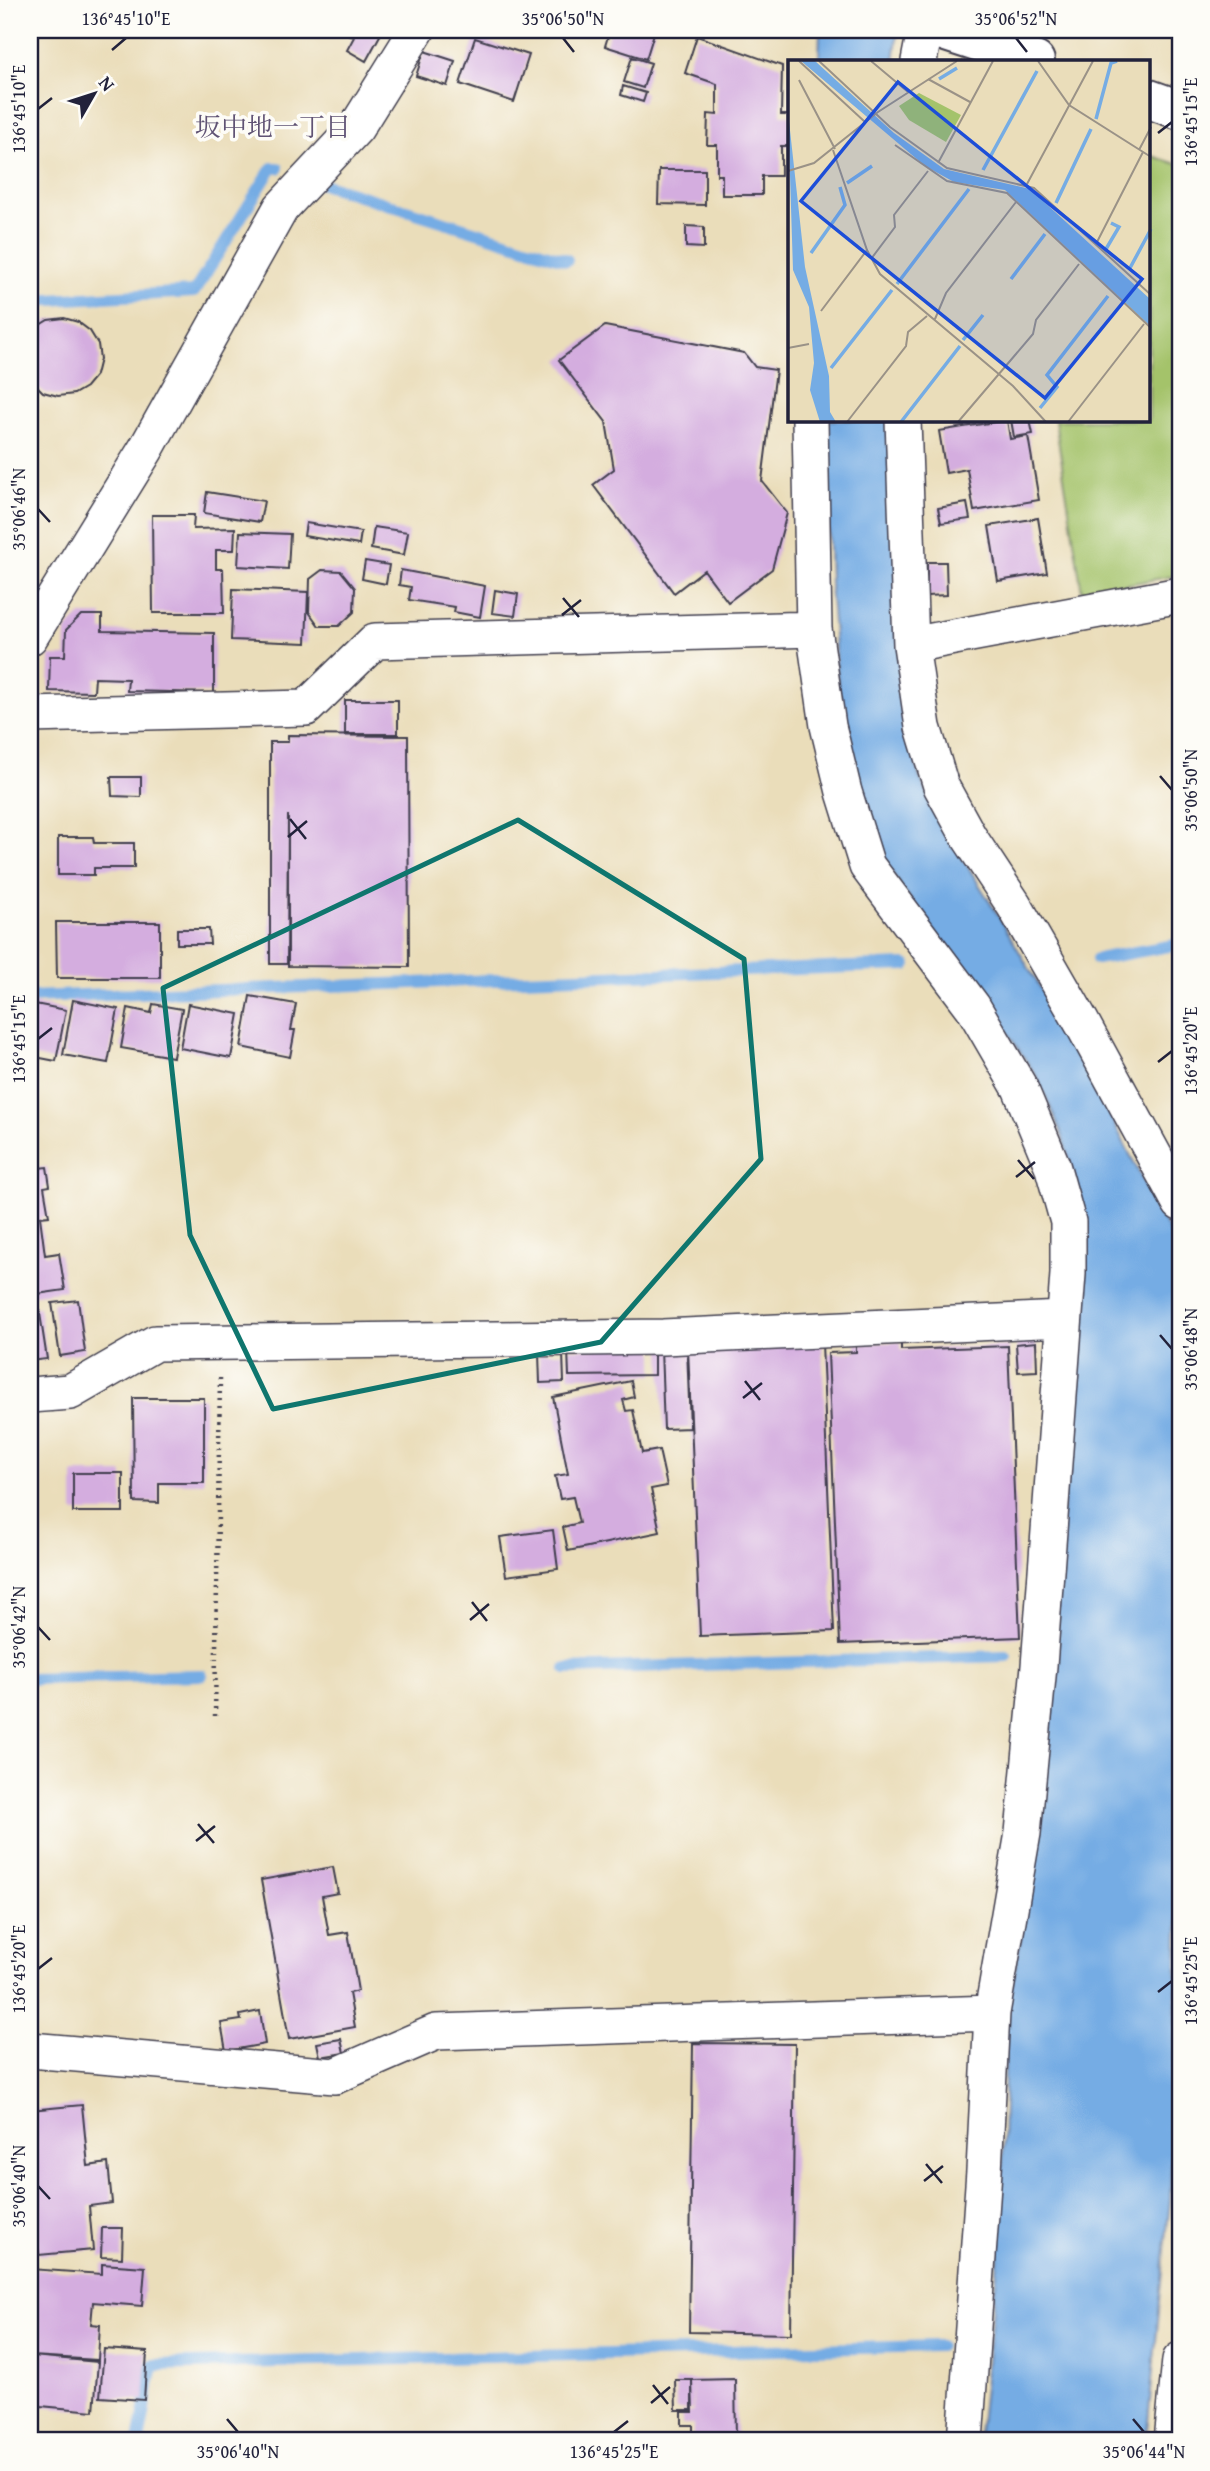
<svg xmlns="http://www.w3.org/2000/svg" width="1210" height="2471" viewBox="0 0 1210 2471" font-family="'Gentium Book Plus','Noto Serif JP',serif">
<rect width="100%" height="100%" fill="#fdfcf7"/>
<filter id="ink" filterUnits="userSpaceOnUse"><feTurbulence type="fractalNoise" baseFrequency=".0143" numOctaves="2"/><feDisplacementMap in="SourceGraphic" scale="14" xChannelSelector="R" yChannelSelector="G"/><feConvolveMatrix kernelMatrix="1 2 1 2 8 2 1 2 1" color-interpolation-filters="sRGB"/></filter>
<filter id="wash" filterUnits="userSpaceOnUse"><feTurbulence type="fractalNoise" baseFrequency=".00686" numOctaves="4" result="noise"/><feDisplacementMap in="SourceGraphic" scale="28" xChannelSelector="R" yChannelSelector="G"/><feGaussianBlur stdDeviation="1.57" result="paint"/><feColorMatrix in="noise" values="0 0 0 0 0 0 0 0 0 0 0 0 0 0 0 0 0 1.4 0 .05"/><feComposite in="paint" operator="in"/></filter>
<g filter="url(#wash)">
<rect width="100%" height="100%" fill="#eaddba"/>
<path fill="#a4c36b" stroke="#637253" stroke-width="2" d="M1149,155L1180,165V575L1082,592L1055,420H1149Z"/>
<path fill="#75ace4" stroke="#4c6790" stroke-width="2" d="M820,30H898L894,61H819Z
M826,420H889L905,717L919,776L948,835L998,915L1084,1063L1180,1254V1864L1170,2200L1146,2441H978L1001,2234L1006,2018L1041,1829L1062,1515L1084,1308L1086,1255L1080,1196L1060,1129L1037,1077L990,1006L901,887L875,844L858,794L838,687L830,584Z"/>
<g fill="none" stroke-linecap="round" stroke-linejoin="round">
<path stroke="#75ace4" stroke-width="12" d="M323,184L567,260
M30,301L194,292L272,168H278
M1097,959L1180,944
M30,997L906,965
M566,1669L1006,1656
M30,1679L202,1675
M139,2441L153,2365L939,2346"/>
</g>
<g id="blocks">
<path fill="#d4addf" d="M345,30H383L366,61L347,50L354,37L344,32Z
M610,30H655L646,59L605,46Z
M697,36L782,66L781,115H790V146H781V176H762V195H722V175H717V145H707L708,114L717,115V84L685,73Z
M475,38L529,55L514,102L460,84Z
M424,51L455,61L447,86L416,76Z
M632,57L651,63L643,88L624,82Z
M623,86L646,93L643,102L621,95Z
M659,170H705V205L658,204Z
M686,226L704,227V248L686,247Z
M64,318L78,322L90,331L98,344L100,359L96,375L86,387L74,394L58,396L43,392L30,379V334L35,328L48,320Z
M605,326L744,353L755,367L776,370L762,481L787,513L772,569L728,602L704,570L674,593L593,485L614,469L606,422L559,360Z
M1007,420L1010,439L1028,436L1039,500L974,511L967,469L946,473L939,431Z
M1011,420H1030L1033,434L1014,437Z
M207,492L264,501L260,522L204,513Z
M967,503L970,519L941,523L938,508Z
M152,515H194L193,529L235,528L234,550H216V569H223L224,613H153Z
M1038,518L1047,573L998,581L989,526Z
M306,523L361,532L359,545L304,536Z
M374,527L408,532L404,555L371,549Z
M240,532L290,534L288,569L238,566Z
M365,561L389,565L386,584L362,579Z
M927,562H946L947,595L927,596Z
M322,570L341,571L355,588L354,612L339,626H319L309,612L310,579Z
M401,570L485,586L480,617L454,612L455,607L409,600L411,587L399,585Z
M233,589L308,592L306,643L231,640Z
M495,590L518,594L515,616L492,613Z
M81,615H102V631L214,633V693L127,691L128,679L95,678L94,692L49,691L50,656H65L66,630Z
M345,700H398V734H345Z
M288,735L408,736L409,967L288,966V815L287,964H270V742H288Z
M111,777H141V797L112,796Z
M58,837H93L94,843H134V868H94V875H58Z
M56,922H160V978H57Z
M177,929H209L210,944H177Z
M250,996L296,1004L291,1030H295L290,1057L241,1047Z
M73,1000L118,1009L108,1063L63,1055Z
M30,1003L66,1010L56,1061L30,1056Z
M153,1004L182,1009L173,1057L121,1048L128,1008L151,1013Z
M188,1004L239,1014L231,1058L180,1048Z
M47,1167L50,1186L44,1187L49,1216L40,1217L45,1255L59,1253L65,1290L30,1295V1169Z
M78,1300L85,1352L60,1356L52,1303Z
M39,1307L47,1359L30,1361V1308Z
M901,1342V1350L1008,1346L1020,1637L840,1644L828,1353L856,1352V1344Z
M1036,1342L1037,1371L1018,1372L1016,1344Z
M822,1343L834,1631L700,1636L688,1348Z
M654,1347V1375L569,1376L568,1349Z
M687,1347L690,1428L664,1429L661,1349Z
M539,1353H563L564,1382L540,1383Z
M631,1381L634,1397L623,1400L626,1411L633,1410L642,1453L659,1450L667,1486L651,1489L660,1532L568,1551L563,1527L579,1523L573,1497L560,1499L555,1476L568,1474L553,1397Z
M133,1398H204V1483H159V1503L134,1502Z
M73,1473H123V1512H73Z
M553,1530L558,1569L506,1576L500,1537Z
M333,1867L338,1893L322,1896L329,1935L348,1932L358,1991L349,1993L355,2027L289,2039L261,1880Z
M260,2011L265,2044L226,2051L221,2023L241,2020L240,2015Z
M341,2039L344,2053L320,2057L317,2043Z
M693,2043L795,2044L791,2334L689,2332Z
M82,2105L88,2166L108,2163L112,2203L89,2206L93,2250L39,2255L38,2248L30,2249V2225L35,2224L30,2170V2110Z
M102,2228H123L122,2258L101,2257Z
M102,2264L145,2267L142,2306L93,2302L91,2324L100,2325L98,2360L32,2356L98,2362L94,2411L30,2405V2269L102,2274Z
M104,2349L147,2352L144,2400L100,2397Z
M735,2379L736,2437L693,2438V2425H682V2412H693L692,2380Z
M675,2380H692V2410H676Z
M705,2439H738V2441H705Z"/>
</g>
</g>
<g filter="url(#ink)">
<use href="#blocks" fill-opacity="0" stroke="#403e4e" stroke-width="2"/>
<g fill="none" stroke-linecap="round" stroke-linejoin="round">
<defs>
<path id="street" d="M919,61L925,30
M810,420L814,629L828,726L844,792L867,866L973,1007L1020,1088L1052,1165L1068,1222V1274L1039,1666L1023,1833L992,2013L984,2171L965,2441
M903,420L911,645L923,727L941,786L969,837L1014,905L1082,1023L1180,1203
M30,637L146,449L281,208L356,128L417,30
M911,645L1180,595
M30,715L306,708L375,641L814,629
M30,1395L70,1392L155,1343L663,1337L1063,1319
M30,2050L335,2076L436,2032L992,2013
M1172,2441L1180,2360"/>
<path id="secondary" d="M940,30L1035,61
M1149,99L1180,110"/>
</defs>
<use href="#street" stroke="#403e4e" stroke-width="38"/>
<use href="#secondary" stroke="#403e4e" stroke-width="42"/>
<path stroke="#403e4e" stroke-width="4.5" stroke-dasharray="2 5" stroke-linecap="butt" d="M215,1716L220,1378"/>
<use href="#street" stroke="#fff" stroke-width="35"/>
<use href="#secondary" stroke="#fff" stroke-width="38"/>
</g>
</g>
<path fill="none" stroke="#0f766e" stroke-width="5" stroke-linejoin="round" d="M518,820L744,959L761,1159L601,1342L273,1409L190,1235L163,988Z"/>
<path fill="none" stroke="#22223b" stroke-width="2.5" d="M563,38L574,52M1016,38L1027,52M112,50L126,38M38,109L52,98M1158,133L1172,122M38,509L50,522M563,598L579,617M562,615L581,600M1160,776L1172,790M290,819L306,839M288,837L307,821M38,1039L52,1028M1158,1062L1172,1051M1018,1160L1034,1179M1016,1177L1035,1162M1160,1335L1172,1349M745,1381L760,1400M743,1398L762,1383M472,1602L487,1621M470,1620L489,1604M38,1627L50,1640M198,1824L214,1843M196,1841L215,1826M38,1969L52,1958M1158,1992L1172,1981M926,2164L942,2183M924,2181L943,2166M38,2186L50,2199M653,2385L668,2404M651,2403L670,2387M227,2419L238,2432M1133,2419L1144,2432M614,2432L628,2421"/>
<g text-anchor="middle" stroke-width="7" stroke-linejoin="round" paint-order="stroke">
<g font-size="26" fill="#605374" stroke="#fdfcf7">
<text x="273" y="136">坂中地一丁目</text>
</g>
</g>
<g transform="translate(788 60)">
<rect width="362" height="362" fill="#eaddba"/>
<path d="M131,33L173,55L158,82L121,60L111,46Z" fill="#a4c36b"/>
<path d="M13,1H27L106,73L156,109L242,129L362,239V266L217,130L166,122L137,106ZM0,52L17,207L41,316L42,352L48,362H32L22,330L26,303L21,247L5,210Z" fill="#75ace4"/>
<path fill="none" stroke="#75ace4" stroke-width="3.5" d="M151,19L169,8M308,59L323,3L329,1M195,110L249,11M59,123L84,106M268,143L303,69M318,189L331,167L323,163M23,193L57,145L52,127M342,208L363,169M223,219L257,174M109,224L181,129M175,280L195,255M43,308L104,230M252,348L269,327L259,315L320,236M113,362L172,286"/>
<path fill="none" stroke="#9a9287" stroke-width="2" d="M11,1L77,62M31,1L102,67L159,108L246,128L363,235M83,1L120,32M250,1L281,45L363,97M140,19L182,42M11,20L47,89M107,85L159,121L219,133L363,268M45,90L79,190L92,214L225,326L258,362M351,90L363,67M150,103L205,1M0,111L26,103L90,52L169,1M239,124L305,1M308,184L355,92M83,199L107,167L106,155L140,111M33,251L79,190M147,259L158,233L228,142M0,288L21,284M59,362L118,286L120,272L139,256M170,362L245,274L248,260L291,204M280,362L356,264"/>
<path fill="#1d4ed8" fill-opacity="0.15" stroke="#1d4ed8" stroke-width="3.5" d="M110,22L354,219L257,338L13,141Z"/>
<rect width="362" height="362" fill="none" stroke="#22223b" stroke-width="3.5"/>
</g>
<rect width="1210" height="2471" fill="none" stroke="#fdfcf7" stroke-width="77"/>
<g transform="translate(94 94) rotate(51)" stroke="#fdfcf7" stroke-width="5" paint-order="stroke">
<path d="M0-5L12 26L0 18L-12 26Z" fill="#22223b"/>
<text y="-10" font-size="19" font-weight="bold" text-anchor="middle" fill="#22223b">N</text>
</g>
<rect x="38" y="38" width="1134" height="2394" fill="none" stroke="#22223b" stroke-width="2.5"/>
<g font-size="18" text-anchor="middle" fill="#22223b">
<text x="126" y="25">136°45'10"E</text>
<text x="563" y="25">35°06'50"N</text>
<text x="1016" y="25">35°06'52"N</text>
<text transform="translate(19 109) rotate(-90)" y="6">136°45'10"E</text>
<text transform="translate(1191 122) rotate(-90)" y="6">136°45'15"E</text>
<text transform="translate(19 509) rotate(-90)" y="6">35°06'46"N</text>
<text transform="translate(1191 790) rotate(-90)" y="6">35°06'50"N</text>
<text transform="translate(19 1039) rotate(-90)" y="6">136°45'15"E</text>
<text transform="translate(1191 1051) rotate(-90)" y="6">136°45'20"E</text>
<text transform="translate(1191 1349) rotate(-90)" y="6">35°06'48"N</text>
<text transform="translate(19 1627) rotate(-90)" y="6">35°06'42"N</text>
<text transform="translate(19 1969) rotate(-90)" y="6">136°45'20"E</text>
<text transform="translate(1191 1981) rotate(-90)" y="6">136°45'25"E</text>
<text transform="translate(19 2186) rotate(-90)" y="6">35°06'40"N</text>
<text x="238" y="2458">35°06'40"N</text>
<text x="614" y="2458">136°45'25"E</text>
<text x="1144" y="2458">35°06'44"N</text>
</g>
</svg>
